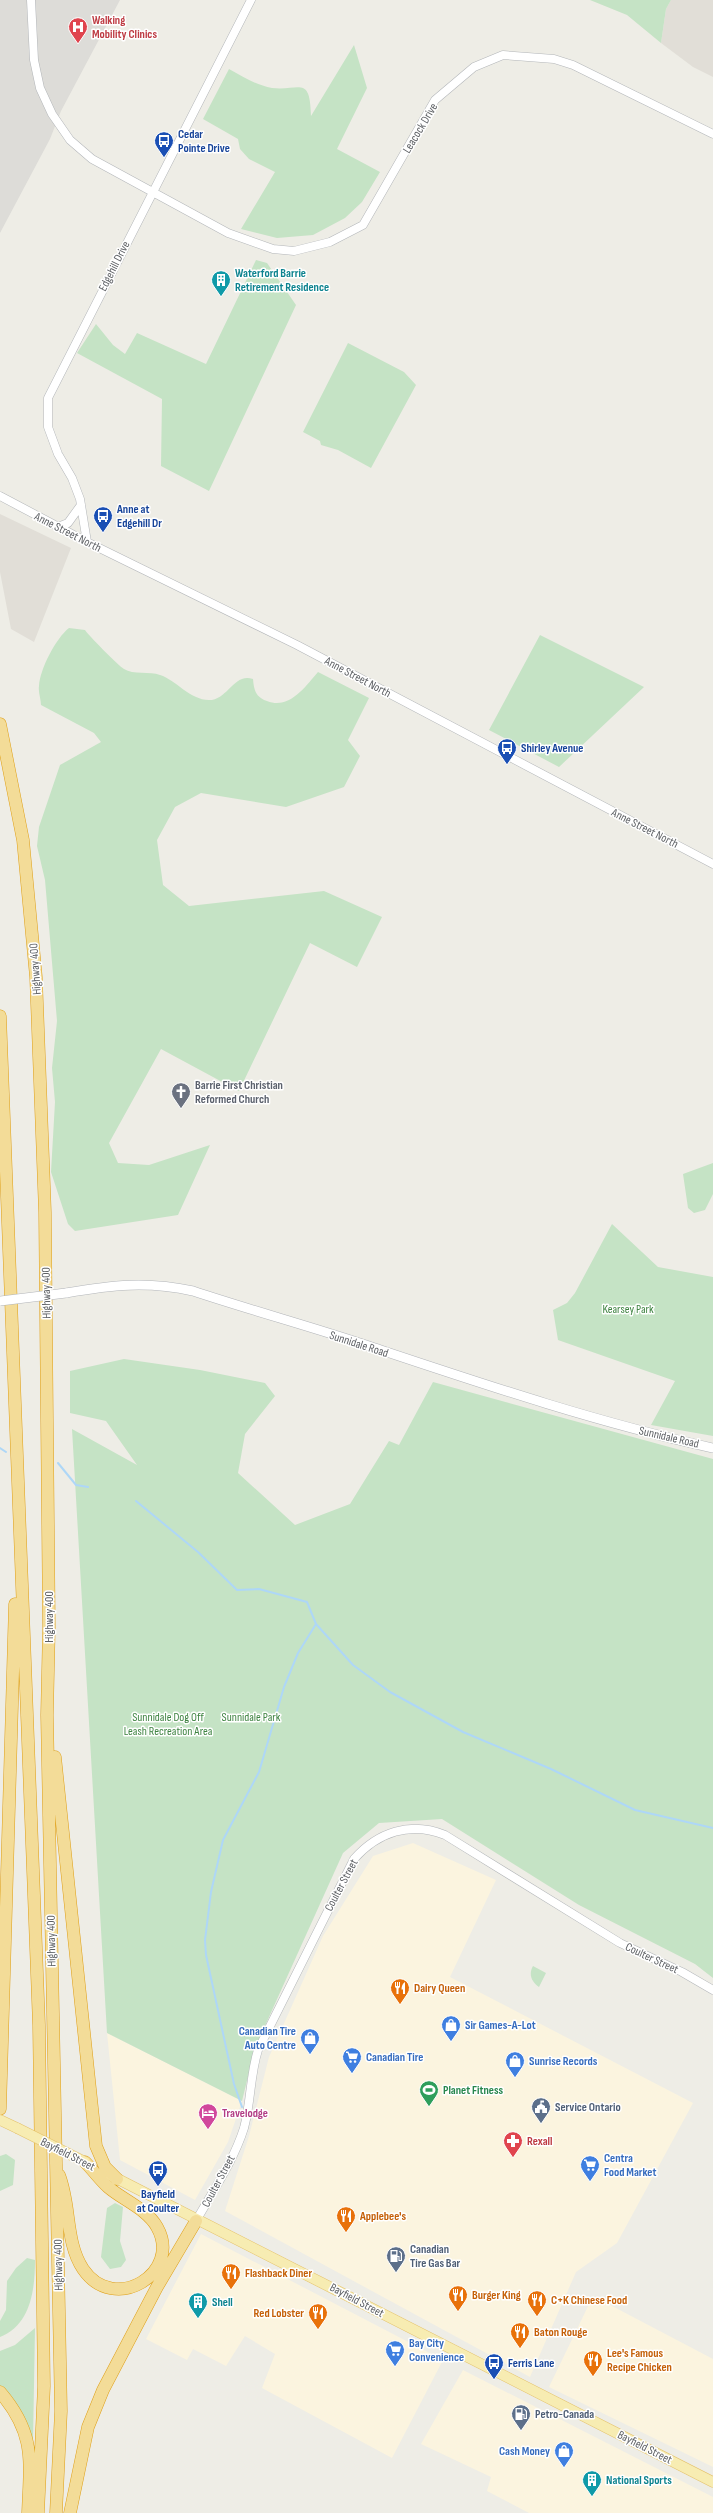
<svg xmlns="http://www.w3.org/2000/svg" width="713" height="2513" viewBox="0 0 713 2513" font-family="'Sofia Sans Condensed',sans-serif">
<rect width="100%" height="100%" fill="#eeede6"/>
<path fill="#fbf4df" d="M413,1843L496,1880L450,1977L693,2103L617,2243L576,2272L530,2377L225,2211L249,2136L269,2057L323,1936L373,1856Z
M107,2033L242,2101L228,2142L195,2200L120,2160Z
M201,2234L443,2360L392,2458L262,2388L275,2354L245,2336L226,2366L193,2349L187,2360L146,2339Z
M593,2296L713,2359V2467L549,2387Z
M463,2370L713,2497V2513H529L487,2491L491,2477L421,2444Z"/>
<path fill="#dddcd8" d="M0,0H120L61,111L50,139L0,233Z"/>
<path fill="#e1ded7" d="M671,0H713V77L693,67L661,43L666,9Z
M0,514L71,548L34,642L11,629L0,572Z"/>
<path fill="#c5e3c5" d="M590,0H671L666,9L661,43L627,15Z
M354,45L367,88L337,149L380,172L362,202L345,218L313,235L277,238L241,229L275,172L249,159L240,149L238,139L203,119L229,69C243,77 256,85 272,88C300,91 310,75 311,116Z
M256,260L267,263L296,305L209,491L161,466L162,399L77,353L96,324L113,345L125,354L137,333L206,364Z
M348,343L404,372L416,385L371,468L338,450L321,445L320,441L303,432Z
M69,628L85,630C87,634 119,666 124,669C133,675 150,671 160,675C176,680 190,700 209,700C228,700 234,672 253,679C254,691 256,697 267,701C289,710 305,687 318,672L369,698L348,740L360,756L344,787L286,807L201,793L175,807L157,840L163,885L189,906L324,891L382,917L357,967L310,943L239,1091L161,1049L109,1143L118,1163L149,1165L210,1145L178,1215L75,1231L68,1224L51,1172L55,1102L52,1068L57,1021L45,880L37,846L39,827L60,765L101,742L94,733L41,705C41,699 38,692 39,686C40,669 56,638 69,628Z
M540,635L644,687L559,767L489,730Z
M713,1163V1194L705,1210L694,1213L688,1208L683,1174Z
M612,1224L658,1267L713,1277V1436L651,1425L675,1381L558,1340L553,1310L567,1303L575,1293Z
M124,1359L200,1370L265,1383L275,1396L245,1434L238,1473L295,1525L350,1504L389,1441L399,1445L433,1382L713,1459V1978L695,1964L579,1905L442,1819L379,1823L343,1853L255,2048L242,2101L107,2033L72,1429L137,1465L106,1421L70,1413V1371Z
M533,1966L546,1973L539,1987C532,1982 528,1975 533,1966Z
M6,2154L15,2160L13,2185L0,2191V2156Z
M115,2203L123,2207L120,2241L126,2260L121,2267L110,2269L101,2257L107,2208Z
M27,2258L35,2260C35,2289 31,2325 0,2337V2321L6,2310L7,2281L16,2268Z
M35,2328L33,2441L19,2409L0,2387V2351L15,2345Z"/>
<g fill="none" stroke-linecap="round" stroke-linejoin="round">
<path stroke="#aed7f7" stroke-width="2" d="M0,1448L6,1452
M58,1463L76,1485L88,1487
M136,1501L198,1552L237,1590L259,1589L307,1602L316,1624L353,1665L390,1692L463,1732L551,1769L635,1810L713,1828
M242,2107L234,2084L206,1955L205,1940L211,1892L223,1840L259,1772L284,1687L298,1653L316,1624"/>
<defs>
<path id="tertiary" d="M31,0L34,60L40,88L52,114L70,140L92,159L228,233L273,249L294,251L330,242L363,225L435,100L474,67L503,55L554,59L573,65L713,134
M0,496L87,542L297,645L713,864
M58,527L68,523L81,505
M87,542L80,499L72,478L58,454L48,427V398L251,0
M196,2221C213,2191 234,2160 244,2128C251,2102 250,2075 258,2050L354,1859C378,1832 410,1821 445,1835L620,1943L682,1972L713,1990"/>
<path id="secondary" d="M66,1293C112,1285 147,1281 193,1291C250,1310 309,1326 366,1345C480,1383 595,1422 713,1448"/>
<path id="primary" d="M0,2120L17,2128
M110,2175L713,2482"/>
<path id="motorway" d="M0,724L23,840L36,977L45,1212L49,1627L47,1715L61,2411L56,2513
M0,1016L39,2025L44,2386L38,2513
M55,1757L96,2146L105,2167L117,2179
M0,2109L15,1604
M59,2175C71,2205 65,2242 83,2269C114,2315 183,2273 157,2227C147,2209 123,2200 108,2187C100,2180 93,2170 85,2162
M0,2392C36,2434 30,2461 28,2513
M70,2513L88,2427L103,2390L157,2287L196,2221"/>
</defs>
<use href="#tertiary" stroke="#b3b6b9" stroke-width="9"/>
<use href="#secondary" stroke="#b2b5b9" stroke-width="10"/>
<use href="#primary" stroke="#e4c169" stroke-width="11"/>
<use href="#motorway" stroke="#df9f16" stroke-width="13"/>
<use href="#tertiary" stroke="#fff" stroke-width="8"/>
<use href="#secondary" stroke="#fff" stroke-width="9"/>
<use href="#primary" stroke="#f7ecb2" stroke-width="10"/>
<use href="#motorway" stroke="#f3dc98" stroke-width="12"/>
<defs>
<path id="secondary-bridge" d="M0,1301L66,1293"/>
<path id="primary-bridge" d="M17,2128L85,2162"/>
</defs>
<use href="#secondary-bridge" stroke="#b2b5b9" stroke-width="10" stroke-linecap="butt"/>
<use href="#primary-bridge" stroke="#e4c169" stroke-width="11" stroke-linecap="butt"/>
<use href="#secondary-bridge" stroke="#fff" stroke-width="9"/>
<use href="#primary-bridge" stroke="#f7ecb2" stroke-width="10"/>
</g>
<defs>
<symbol id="hospital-pin" viewBox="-11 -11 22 30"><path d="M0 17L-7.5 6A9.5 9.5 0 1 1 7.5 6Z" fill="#e0444e" stroke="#fff"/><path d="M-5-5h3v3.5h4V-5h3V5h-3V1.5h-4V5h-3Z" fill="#fff"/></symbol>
<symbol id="bus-pin" viewBox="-11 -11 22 30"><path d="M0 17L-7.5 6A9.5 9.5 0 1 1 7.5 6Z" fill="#1a4fb4" stroke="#fff"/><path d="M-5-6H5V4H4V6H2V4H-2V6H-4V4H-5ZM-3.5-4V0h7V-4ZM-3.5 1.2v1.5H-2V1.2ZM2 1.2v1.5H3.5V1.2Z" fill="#fff"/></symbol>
<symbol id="building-pin" viewBox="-11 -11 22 30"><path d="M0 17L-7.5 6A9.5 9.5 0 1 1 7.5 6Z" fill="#0f9aa8" stroke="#fff"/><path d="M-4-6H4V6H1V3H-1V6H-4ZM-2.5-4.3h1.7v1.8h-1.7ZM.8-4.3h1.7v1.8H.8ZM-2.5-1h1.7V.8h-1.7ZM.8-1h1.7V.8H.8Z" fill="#fff"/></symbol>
<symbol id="church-pin" viewBox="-11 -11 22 30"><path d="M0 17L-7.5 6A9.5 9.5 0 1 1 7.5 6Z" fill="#6b7280" stroke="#fff"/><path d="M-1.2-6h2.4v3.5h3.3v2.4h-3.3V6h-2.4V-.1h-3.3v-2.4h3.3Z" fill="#fff"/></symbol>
<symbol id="restaurant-pin" viewBox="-11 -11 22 30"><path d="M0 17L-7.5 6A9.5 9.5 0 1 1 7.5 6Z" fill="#e8710a" stroke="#fff"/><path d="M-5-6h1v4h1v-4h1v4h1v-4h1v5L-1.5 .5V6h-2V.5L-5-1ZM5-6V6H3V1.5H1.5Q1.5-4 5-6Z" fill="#fff"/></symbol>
<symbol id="shop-pin" viewBox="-11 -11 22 30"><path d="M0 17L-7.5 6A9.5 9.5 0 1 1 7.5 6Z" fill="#3f7fe0" stroke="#fff"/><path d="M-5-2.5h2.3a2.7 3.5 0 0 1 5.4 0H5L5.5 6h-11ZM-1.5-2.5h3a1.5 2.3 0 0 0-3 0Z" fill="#fff"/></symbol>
<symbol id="supermarket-pin" viewBox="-11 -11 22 30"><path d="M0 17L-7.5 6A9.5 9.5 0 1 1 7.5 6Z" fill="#3f7fe0" stroke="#fff"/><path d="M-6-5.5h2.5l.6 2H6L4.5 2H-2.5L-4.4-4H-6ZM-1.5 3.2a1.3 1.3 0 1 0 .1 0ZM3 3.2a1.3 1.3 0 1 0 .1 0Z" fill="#fff"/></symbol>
<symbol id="stadium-pin" viewBox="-11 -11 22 30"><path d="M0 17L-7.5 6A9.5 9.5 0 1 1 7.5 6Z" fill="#2e9e5b" stroke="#fff"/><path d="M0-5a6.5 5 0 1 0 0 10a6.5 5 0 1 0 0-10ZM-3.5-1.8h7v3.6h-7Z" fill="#fff"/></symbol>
<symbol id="civic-pin" viewBox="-11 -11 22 30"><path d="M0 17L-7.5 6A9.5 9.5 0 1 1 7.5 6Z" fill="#5c6f8a" stroke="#fff"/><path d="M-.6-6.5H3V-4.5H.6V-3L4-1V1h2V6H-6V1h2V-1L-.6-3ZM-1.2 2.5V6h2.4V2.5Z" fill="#fff"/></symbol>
<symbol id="hotel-pin" viewBox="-11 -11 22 30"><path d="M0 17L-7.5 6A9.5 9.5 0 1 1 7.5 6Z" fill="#d1479c" stroke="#fff"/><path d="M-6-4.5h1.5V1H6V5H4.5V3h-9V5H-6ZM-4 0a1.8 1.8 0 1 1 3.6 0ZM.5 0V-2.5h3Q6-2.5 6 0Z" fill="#fff"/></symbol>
<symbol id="pharmacy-pin" viewBox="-11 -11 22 30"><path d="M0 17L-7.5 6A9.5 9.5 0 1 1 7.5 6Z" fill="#e0444e" stroke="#fff"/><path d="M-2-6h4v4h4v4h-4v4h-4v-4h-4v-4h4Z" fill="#fff"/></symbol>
<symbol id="fuel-pin" viewBox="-11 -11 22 30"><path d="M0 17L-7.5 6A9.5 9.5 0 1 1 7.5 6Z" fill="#5c6f8a" stroke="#fff"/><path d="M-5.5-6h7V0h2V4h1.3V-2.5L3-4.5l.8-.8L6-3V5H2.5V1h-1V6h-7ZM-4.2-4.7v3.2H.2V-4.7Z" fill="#fff"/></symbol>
</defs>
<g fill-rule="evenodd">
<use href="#hospital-pin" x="67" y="16" width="22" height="30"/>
<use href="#bus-pin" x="153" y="130" width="22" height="30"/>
<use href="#building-pin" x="210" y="269" width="22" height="30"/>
<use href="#bus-pin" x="92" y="505" width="22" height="30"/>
<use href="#bus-pin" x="496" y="737" width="22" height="30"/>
<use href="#church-pin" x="170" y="1081" width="22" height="30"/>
<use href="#restaurant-pin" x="389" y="1977" width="22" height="30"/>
<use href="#shop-pin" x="440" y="2014" width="22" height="30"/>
<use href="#shop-pin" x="299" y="2027" width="22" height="30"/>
<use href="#supermarket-pin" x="341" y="2046" width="22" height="30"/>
<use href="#shop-pin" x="504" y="2050" width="22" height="30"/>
<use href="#stadium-pin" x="418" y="2079" width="22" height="30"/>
<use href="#civic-pin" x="530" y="2096" width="22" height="30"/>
<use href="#hotel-pin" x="197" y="2102" width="22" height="30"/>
<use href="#pharmacy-pin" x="502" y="2130" width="22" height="30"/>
<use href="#supermarket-pin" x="579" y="2154" width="22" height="30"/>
<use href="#bus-pin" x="147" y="2159" width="22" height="30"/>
<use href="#restaurant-pin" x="335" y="2205" width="22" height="30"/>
<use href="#fuel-pin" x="385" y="2245" width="22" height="30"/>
<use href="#restaurant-pin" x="220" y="2262" width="22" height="30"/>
<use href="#restaurant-pin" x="447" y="2284" width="22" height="30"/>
<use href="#restaurant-pin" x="526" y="2289" width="22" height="30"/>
<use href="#building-pin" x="187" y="2291" width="22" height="30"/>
<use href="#restaurant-pin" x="307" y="2302" width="22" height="30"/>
<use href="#restaurant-pin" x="509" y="2321" width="22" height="30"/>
<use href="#supermarket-pin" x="384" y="2339" width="22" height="30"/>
<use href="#restaurant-pin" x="582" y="2349" width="22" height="30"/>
<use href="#bus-pin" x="483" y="2352" width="22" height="30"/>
<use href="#fuel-pin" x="510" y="2403" width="22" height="30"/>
<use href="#shop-pin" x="553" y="2440" width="22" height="30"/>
<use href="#building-pin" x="581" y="2469" width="22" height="30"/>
</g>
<g text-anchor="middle" stroke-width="3" stroke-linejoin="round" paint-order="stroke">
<g font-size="12" font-weight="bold" fill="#be3a42" stroke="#fff" text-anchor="start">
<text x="92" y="24">Walking<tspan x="92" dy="14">Mobility Clinics</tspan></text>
<text x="527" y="2145">Rexall</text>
</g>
<g font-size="12" fill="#5e6165" stroke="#fff">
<text transform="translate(420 128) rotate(-59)" y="4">Leacock Drive</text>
<text transform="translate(114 266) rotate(-63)" y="4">Edgehill Drive</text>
<text transform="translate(68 532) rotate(27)" y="4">Anne Street North</text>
<text transform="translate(358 677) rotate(28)" y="4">Anne Street North</text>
<text transform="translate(645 828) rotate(27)" y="4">Anne Street North</text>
<text transform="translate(35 969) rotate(-94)" y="4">Highway 400</text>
<text transform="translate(46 1293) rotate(-91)" y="4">Highway 400</text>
<text transform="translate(359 1344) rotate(18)" y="4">Sunnidale Road</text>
<text transform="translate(669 1437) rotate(13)" y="4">Sunnidale Road</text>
<text transform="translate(49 1617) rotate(-90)" y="4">Highway 400</text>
<text transform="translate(341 1885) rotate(-62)" y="4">Coulter Street</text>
<text transform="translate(51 1941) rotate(-91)" y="4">Highway 400</text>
<text transform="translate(652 1958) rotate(25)" y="4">Coulter Street</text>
<text transform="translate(68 2154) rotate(27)" y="4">Bayfield Street</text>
<text transform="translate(218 2181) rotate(-62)" y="4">Coulter Street</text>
<text transform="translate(58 2265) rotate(-91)" y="4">Highway 400</text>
<text transform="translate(357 2300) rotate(28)" y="4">Bayfield Street</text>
<text transform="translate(645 2447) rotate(27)" y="4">Bayfield Street</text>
</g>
<g font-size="12" font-weight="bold" fill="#164399" stroke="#fff" text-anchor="start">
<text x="178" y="138">Cedar<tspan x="178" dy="14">Pointe Drive</tspan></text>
<text x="117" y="513">Anne at<tspan x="117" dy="14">Edgehill Dr</tspan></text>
<text x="521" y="752">Shirley Avenue</text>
<text x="158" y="2198" text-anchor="middle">Bayfield<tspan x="158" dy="14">at Coulter</tspan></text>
<text x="508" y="2367">Ferris Lane</text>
</g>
<g font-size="12" font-weight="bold" fill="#0d838f" stroke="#fff" text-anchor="start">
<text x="235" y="277">Waterford Barrie<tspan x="235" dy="14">Retirement Residence</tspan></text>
<text x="212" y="2306">Shell</text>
<text x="606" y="2484">National Sports</text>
</g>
<g font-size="12" font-weight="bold" fill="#5b616d" stroke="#fff" text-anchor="start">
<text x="195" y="1089">Barrie First Christian<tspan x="195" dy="14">Reformed Church</tspan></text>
</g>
<g font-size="12" fill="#3e8341" stroke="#fff">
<text x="628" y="1313">Kearsey Park</text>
<text x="168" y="1721">Sunnidale Dog Off<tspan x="168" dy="14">Leash Recreation Area</tspan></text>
<text x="251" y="1721">Sunnidale Park</text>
</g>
<g font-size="12" font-weight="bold" fill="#c56008" stroke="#fff" text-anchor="start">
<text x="414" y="1992">Dairy Queen</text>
<text x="360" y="2220">Applebee's</text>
<text x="245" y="2277">Flashback Diner</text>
<text x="472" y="2299">Burger King</text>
<text x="551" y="2304">C+K Chinese Food</text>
<text x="304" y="2317" text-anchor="end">Red Lobster</text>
<text x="534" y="2336">Baton Rouge</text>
<text x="607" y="2357">Lee's Famous<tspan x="607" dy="14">Recipe Chicken</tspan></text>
</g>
<g font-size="12" font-weight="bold" fill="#366cbe" stroke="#fff" text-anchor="start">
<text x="465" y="2029">Sir Games-A-Lot</text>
<text x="296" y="2035" text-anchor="end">Canadian Tire<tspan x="296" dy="14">Auto Centre</tspan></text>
<text x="366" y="2061">Canadian Tire</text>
<text x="529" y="2065">Sunrise Records</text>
<text x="604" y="2162">Centra<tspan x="604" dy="14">Food Market</tspan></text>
<text x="409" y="2347">Bay City<tspan x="409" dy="14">Convenience</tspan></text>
<text x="550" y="2455" text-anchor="end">Cash Money</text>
</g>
<g font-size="12" font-weight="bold" fill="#27864d" stroke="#fff" text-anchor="start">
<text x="443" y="2094">Planet Fitness</text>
</g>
<g font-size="12" font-weight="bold" fill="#4e5e75" stroke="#fff" text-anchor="start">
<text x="555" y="2111">Service Ontario</text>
<text x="410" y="2253">Canadian<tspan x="410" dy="14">Tire Gas Bar</tspan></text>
<text x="535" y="2418">Petro-Canada</text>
</g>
<g font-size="12" font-weight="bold" fill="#b23c85" stroke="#fff" text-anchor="start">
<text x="222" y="2117">Travelodge</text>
</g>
</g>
</svg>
